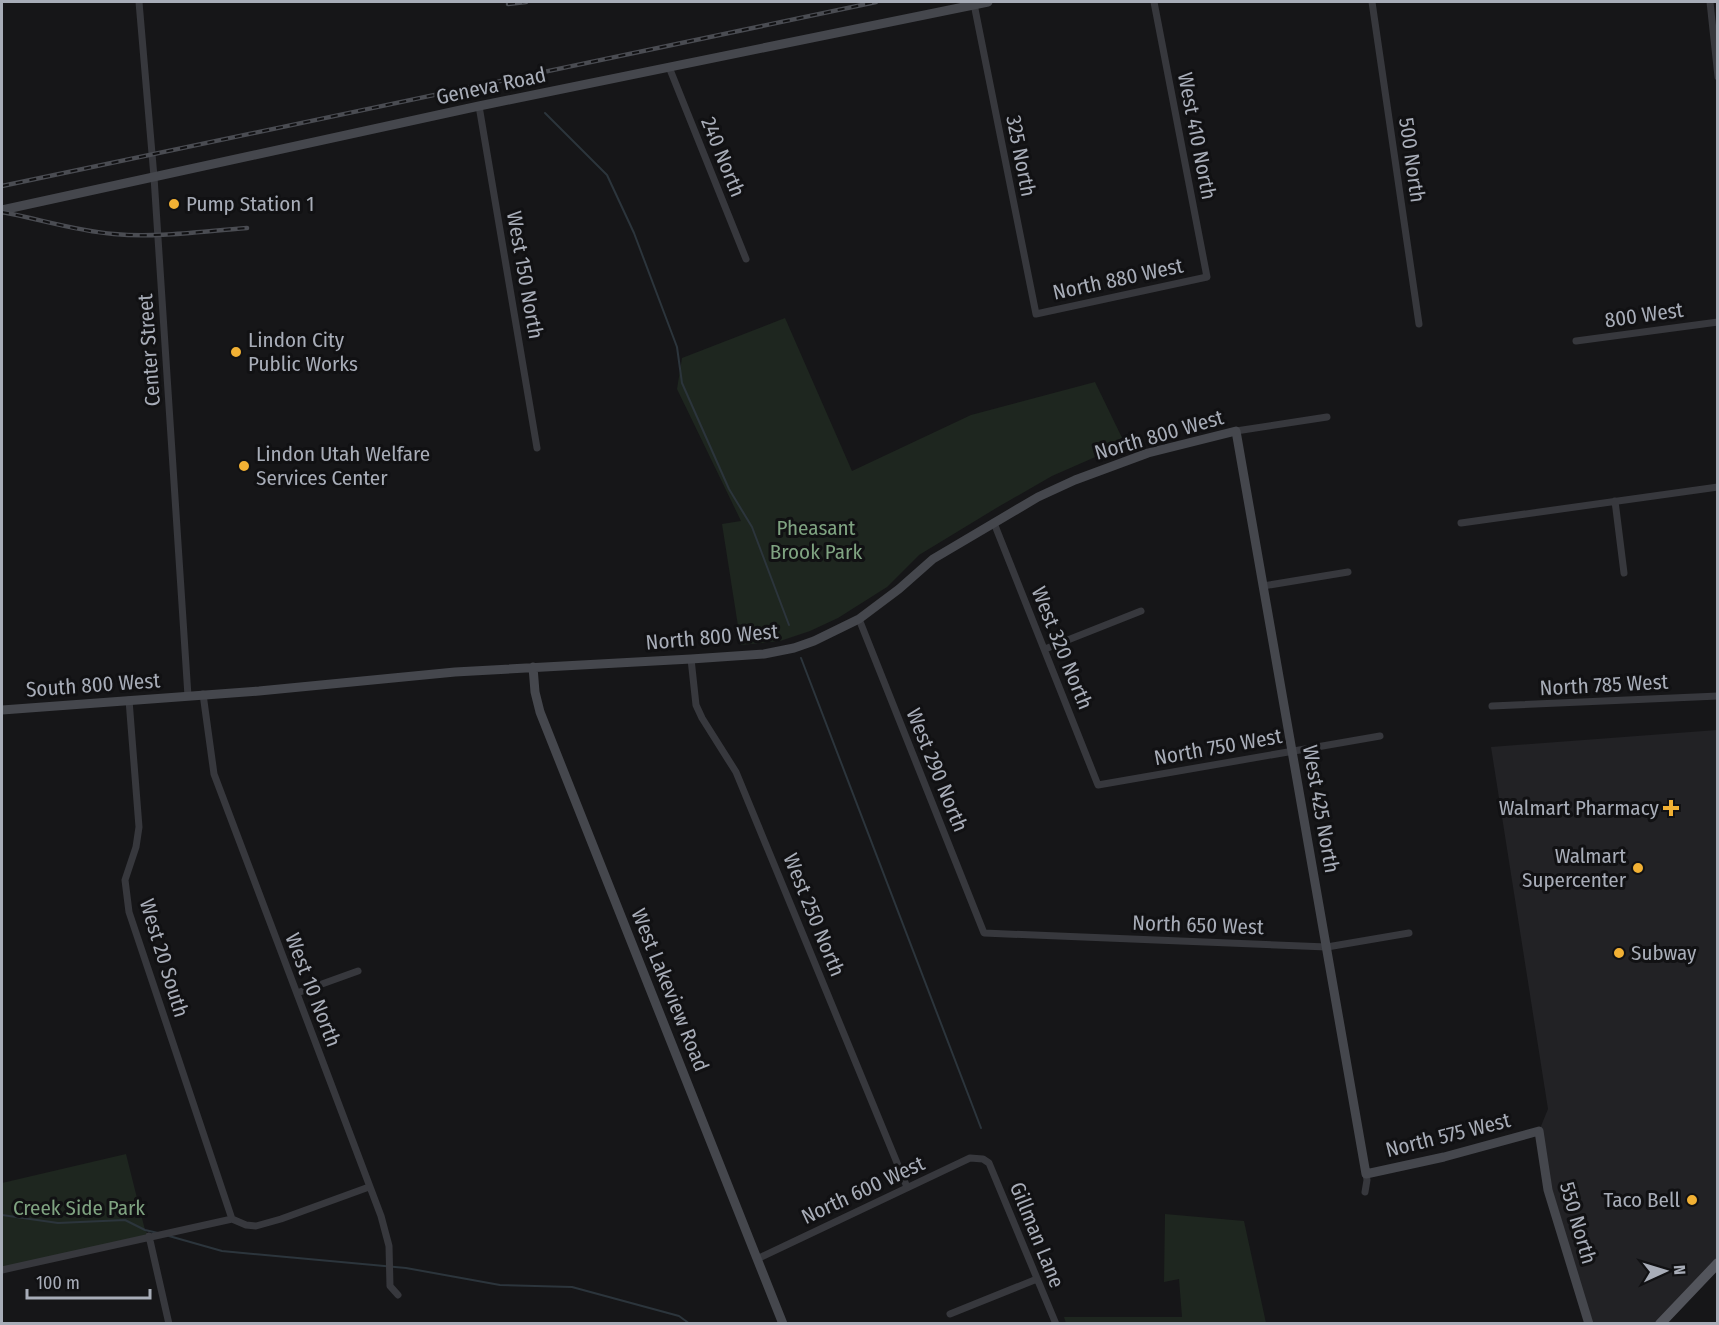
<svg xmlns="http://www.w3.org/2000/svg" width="1719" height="1325" viewBox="0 0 1719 1325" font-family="'Fira Sans Condensed',sans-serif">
<rect width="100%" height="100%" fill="#161618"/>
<path fill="#222225" d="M1717,730V1265L1661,1323H1589L1548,1190L1539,1131L1548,1109L1491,747Z"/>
<path fill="#1e261f" d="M785,318L852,471L971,415L1095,382L1125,444L1052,476L998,507L919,555L887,587L838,618L810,631L780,641L741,645L722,524L741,521L677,389L682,358Z
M126,1154L145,1230L149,1236L2,1270V1183Z
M1165,1214L1244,1221L1266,1323H1066L1064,1317H1182L1179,1279L1164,1282Z"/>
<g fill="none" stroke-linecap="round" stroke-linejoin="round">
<path stroke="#2c353c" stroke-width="2" d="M545,113L607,175L634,233L677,347L682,383L729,489L752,527L789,625
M801,658L981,1128
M2,1215L58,1223L125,1220L145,1230L158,1233
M169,1236L222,1251L406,1268L500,1285L572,1287L679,1316L690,1324"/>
<path stroke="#37383d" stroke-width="7" d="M139,2L154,177L188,696
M1372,2L1419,324
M1710,2L1718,77
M974,4L1036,314L1207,277L1154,2
M669,67L746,259
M479,106L537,448
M1576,341L1718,322
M1236,431L1327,417
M1615,501L1624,573
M994,523L1098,785L1380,736
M1461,523L1718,487
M1263,586L1348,572
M859,619L984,933L1327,947L1409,933
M1045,649L1141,611
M691,659L696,705L702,718L736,772L907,1187
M203,694L214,774L381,1216L389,1246L390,1286L398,1295
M129,700L139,827L136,847L125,880L129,912L232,1219
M1492,706L1718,696
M297,993L358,971
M1365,1192L1367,1180L1366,1174
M149,1236L169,1324
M757,1259L970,1158L983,1159L989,1163L1056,1324
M2,1270L232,1219L246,1225L256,1226L281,1219L369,1187
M950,1314L1037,1279"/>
<path stroke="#45474d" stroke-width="9" d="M2,210L479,106L988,2
M533,667L535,692L540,712L783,1324
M2,710L259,691L455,672L691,659L764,654L794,648L814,641L859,619L899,589L933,559L1038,497L1075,480L1148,453L1236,431L1366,1174L1444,1157L1539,1131L1548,1190L1589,1324"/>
<path stroke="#53555c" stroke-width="10" d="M1660,1324L1718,1263"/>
<defs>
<path id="rail" d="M508,4L526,2
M2,186L876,2
M2,212C39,219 76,231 114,234C158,238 203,231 247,228"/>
</defs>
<use href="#rail" stroke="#4a4c52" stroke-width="4.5"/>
<use href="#rail" stroke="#111113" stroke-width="2" stroke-dasharray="7" stroke-linecap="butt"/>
</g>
<g fill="#f2b134" stroke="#111113" stroke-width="2">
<circle cx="174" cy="204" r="6"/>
<circle cx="236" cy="352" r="6"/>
<circle cx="244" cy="466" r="6"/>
<path d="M1668 799h6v6h6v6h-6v6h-6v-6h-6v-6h6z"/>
<circle cx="1638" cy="868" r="6"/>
<circle cx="1619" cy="953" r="6"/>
<circle cx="1692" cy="1200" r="6"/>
</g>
<g text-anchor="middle" stroke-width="6" stroke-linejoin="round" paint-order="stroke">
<g font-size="21" fill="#a8adb8" stroke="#111113">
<text transform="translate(491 86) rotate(-12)" y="7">Geneva Road</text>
<text transform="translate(1197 136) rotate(79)" y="7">West 410 North</text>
<text transform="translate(1021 156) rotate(79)" y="7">325 North</text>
<text transform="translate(723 157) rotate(68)" y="7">240 North</text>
<text transform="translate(1412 160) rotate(82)" y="7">500 North</text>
<text transform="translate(525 275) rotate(80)" y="7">West 150 North</text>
<text transform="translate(1118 279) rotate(-12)" y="7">North 880 West</text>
<text transform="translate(1644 315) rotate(-8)" y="7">800 West</text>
<text transform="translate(149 350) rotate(-94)" y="7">Center Street</text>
<text transform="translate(1159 435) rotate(-16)" y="7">North 800 West</text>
<text transform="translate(712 637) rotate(-5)" y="7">North 800 West</text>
<text transform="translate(1062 648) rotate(68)" y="7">West 320 North</text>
<text transform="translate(93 685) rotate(-4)" y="7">South 800 West</text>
<text transform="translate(1604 685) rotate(-3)" y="7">North 785 West</text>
<text transform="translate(1218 747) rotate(-10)" y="7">North 750 West</text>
<text transform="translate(937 770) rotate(68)" y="7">West 290 North</text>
<text transform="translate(1321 809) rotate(80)" y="7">West 425 North</text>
<text transform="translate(814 915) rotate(68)" y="7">West 250 North</text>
<text transform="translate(1198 925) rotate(2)" y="7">North 650 West</text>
<text transform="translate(164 958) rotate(73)" y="7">West 20 South</text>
<text transform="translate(313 990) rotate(69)" y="7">West 10 North</text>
<text transform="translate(670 990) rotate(68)" y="7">West Lakeview Road</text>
<text transform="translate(1448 1135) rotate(-14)" y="7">North 575 West</text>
<text transform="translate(863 1190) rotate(-25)" y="7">North 600 West</text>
<text transform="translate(1578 1223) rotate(74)" y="7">550 North</text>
<text transform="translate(1037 1235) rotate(68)" y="7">Gillman Lane</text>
</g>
<g font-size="21" fill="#a8adb8" stroke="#111113" text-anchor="start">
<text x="186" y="211">Pump Station 1</text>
<text x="248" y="347">Lindon City<tspan x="248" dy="24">Public Works</tspan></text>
<text x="256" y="461">Lindon Utah Welfare<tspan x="256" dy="24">Services Center</tspan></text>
<text x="1659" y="815" text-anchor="end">Walmart Pharmacy</text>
<text x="1626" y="863" text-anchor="end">Walmart<tspan x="1626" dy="24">Supercenter</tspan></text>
<text x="1631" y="960">Subway</text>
<text x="1680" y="1207" text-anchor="end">Taco Bell</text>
</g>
<g font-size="21" fill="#7fa381" stroke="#111113">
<text x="816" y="535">Pheasant<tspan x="816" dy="24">Brook Park</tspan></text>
<text x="79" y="1215">Creek Side Park</text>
</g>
</g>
<rect width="1719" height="1325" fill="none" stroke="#a8adb8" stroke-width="6"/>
<g transform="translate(1665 1271) rotate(86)" stroke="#111113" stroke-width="4.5" paint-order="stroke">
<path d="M0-4.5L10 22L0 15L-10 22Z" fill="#a8adb8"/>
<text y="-9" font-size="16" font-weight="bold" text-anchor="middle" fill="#a8adb8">N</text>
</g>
<path d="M27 1289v9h123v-9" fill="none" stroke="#a8adb8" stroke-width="3"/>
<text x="36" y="1289" font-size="18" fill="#a8adb8" stroke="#111113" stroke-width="4.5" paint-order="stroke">100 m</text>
</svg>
